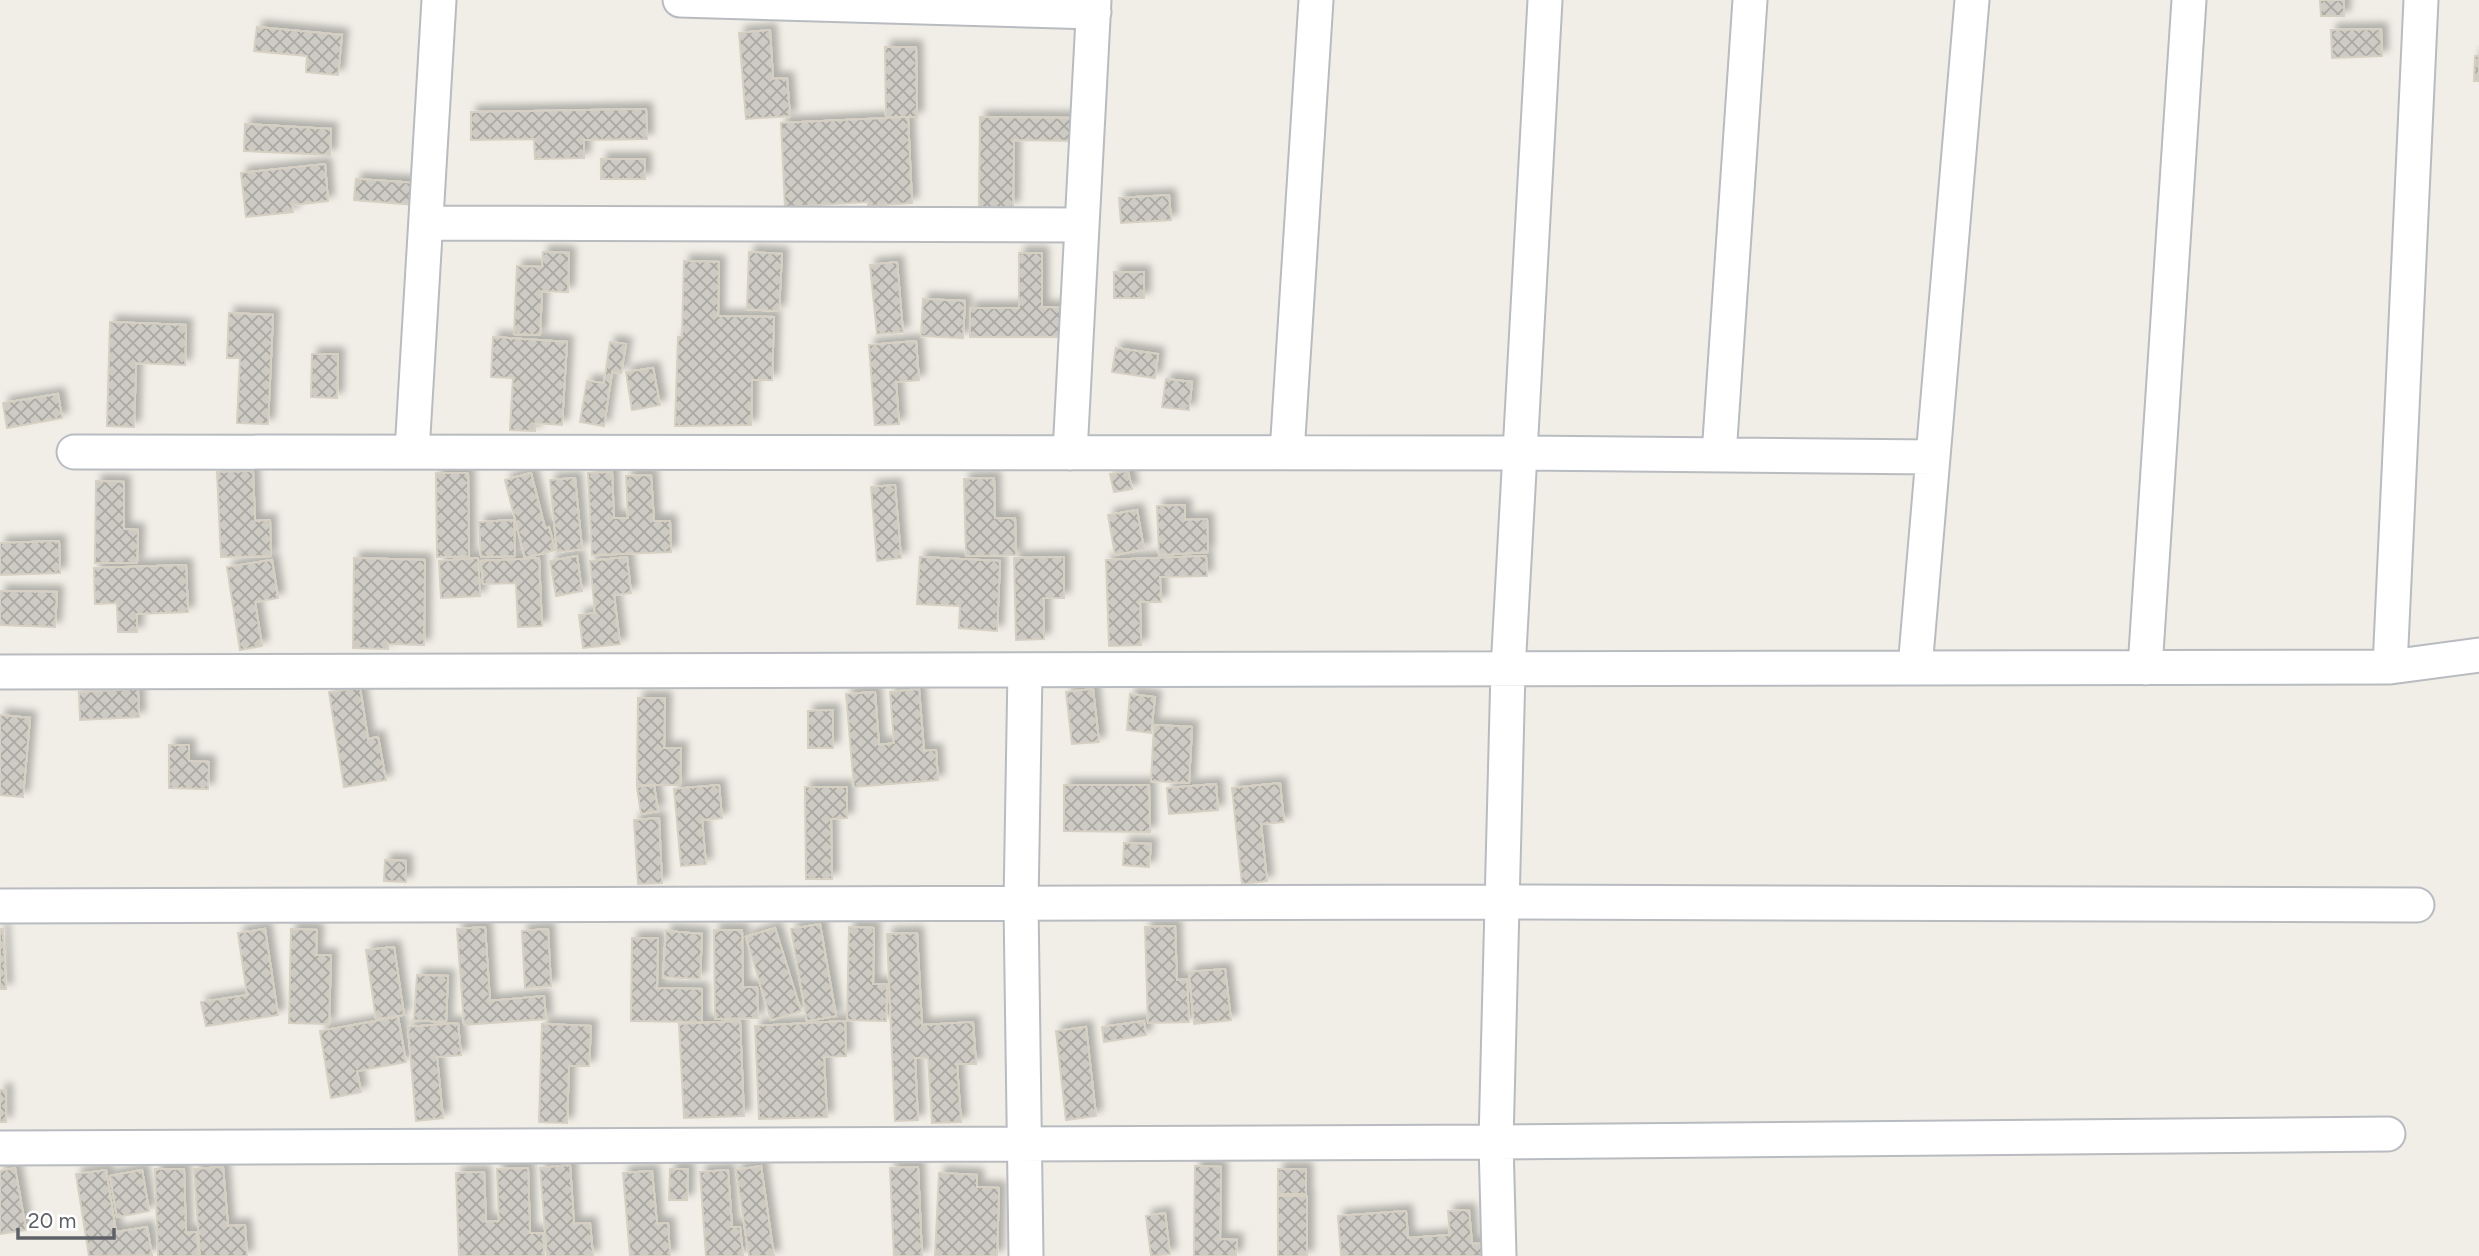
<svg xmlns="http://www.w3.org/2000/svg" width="2479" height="1256" viewBox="0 0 2479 1256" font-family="Figtree,sans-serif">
<defs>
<pattern id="building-cross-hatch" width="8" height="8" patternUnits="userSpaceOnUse" patternTransform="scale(1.75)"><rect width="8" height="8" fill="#cecbc4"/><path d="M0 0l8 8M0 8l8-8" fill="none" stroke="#aaa8a3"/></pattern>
<filter id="shadow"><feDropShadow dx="6" dy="-6" stdDeviation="3.5" flood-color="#0004"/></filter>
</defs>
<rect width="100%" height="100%" fill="#f0eee6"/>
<path fill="url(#building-cross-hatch)" stroke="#d6d0c3" stroke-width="2" filter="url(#shadow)" d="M2320,0H2344V16H2321Z
M257,27L342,35L338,75L306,72L307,56L254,51Z
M2381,29L2382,56L2332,58L2331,30Z
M770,30L773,79L787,78L790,116L746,119L739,33Z
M885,47H916L917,117H886Z
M2475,56H2479V81H2474Z
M646,109L647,139L584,140V158L535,159L534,139L471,140V112Z
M908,117L912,203L868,206V202L785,207L781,123Z
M980,117L1078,118V141L1014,140L1013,207H979Z
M245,124L331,129L330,155L244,151Z
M601,159H645V179H601Z
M325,164L328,201L292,205L293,212L246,217L241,173Z
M356,179L417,183L415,205L354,200Z
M1169,195L1171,220L1121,223L1119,198Z
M543,252L569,253L568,292L542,291L540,335L514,334L517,266L542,267Z
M749,252L782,254L779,311L747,309Z
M1019,253H1042V307L1067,308V337H970V308H1019Z
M684,261L719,262L718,316L774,317L772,380H752L751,425L675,426L678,337H682Z
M897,262L903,332L877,334L870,265Z
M1114,272H1144V298H1114Z
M923,299L965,301L963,338L921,336Z
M229,313L273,315L268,424L237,423L240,358H227Z
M110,322L186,325L185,365L136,363L134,427L107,426Z
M493,337L567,342L562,425L535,423V431L510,430L513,378L491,377Z
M916,341L919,380L896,382L899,424L875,425L869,345Z
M610,342L626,344L621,373L612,372L604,426L580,422L587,381L604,383Z
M1116,348L1158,354L1155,378L1112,372Z
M312,354H338L337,398L311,397Z
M653,368L660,405L632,410L626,372Z
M1166,379L1192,382L1189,410L1162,407Z
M58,394L62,418L7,428L3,403Z
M253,471L255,521L270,520L271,556L221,557L217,472Z
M1128,471L1132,489L1114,492L1110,474Z
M612,472L614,518H628L626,476L651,475L654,521H670L671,552L592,555L588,473Z
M436,473H468L469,556L437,557Z
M531,473L545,528L549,527L555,550L525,558L505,480Z
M575,478L582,549L557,552L550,480Z
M994,478L995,518H1015L1016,555L966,556L964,479Z
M96,481L124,482V529L138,530L137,563H95Z
M895,485L901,558L877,561L871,487Z
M1185,505V520L1207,519L1208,552L1159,555L1157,506Z
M1137,510L1144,549L1115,555L1108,515Z
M514,520L515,556L481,557L479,522Z
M59,541L60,573L0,575V543Z
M577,556L582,591L556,596L550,561Z
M1206,556L1207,576L1160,577L1161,602H1140L1141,645L1109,646L1106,560Z
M627,557L631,593L614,595L620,644L583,648L579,615L595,613L590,561Z
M920,557L1000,561L997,631L959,628L960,606L917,604Z
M1064,557V598H1044V639L1016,640L1014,558Z
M354,558L425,560L424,645L388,644V649L353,648Z
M478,558L480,596L441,598L439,561Z
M539,558L542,626L518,627L516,583L483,584L481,561Z
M272,560L278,598L255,602L262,646L240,650L227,567Z
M186,565L188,612L137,614V632H118L117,603L95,604L94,568Z
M0,591L57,592L55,627L0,625Z
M360,688L368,739L378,737L386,780L344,787L329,692Z
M138,689L139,717L80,720L79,692Z
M919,689L924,751L936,750L938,780L854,787L846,694L875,692L879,745L894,743L890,692Z
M1093,689L1099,742L1072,744L1066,692Z
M1130,694L1155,697L1151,733L1127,730Z
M638,698H665L664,748H681L680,785H637Z
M833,710V748H808V711Z
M0,715L30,718L23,797L0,795Z
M1154,725L1192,727L1189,783L1151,781Z
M169,745H189V761L209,762L208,789L169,788Z
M1280,783L1284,822L1261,824L1267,881L1242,884L1232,788Z
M1216,784L1218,810L1169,814L1167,788Z
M654,785L658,811L641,814L637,787Z
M719,785L722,818L702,820L706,864L681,866L674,789Z
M1064,785H1149L1150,832L1064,831Z
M805,787H847V818L831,819L832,879H806Z
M659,818L662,883L638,884L634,820Z
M1124,843L1151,844L1149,867L1123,865Z
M385,860L406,861V882L384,881Z
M820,924L836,1016L807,1021L791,929Z
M1175,926L1177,980L1187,979L1189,1022L1148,1023L1145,927Z
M485,927L490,1001L544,996L546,1019L464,1025L457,929Z
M849,927L874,928L873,984H887L886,1021L847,1020Z
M775,928L801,1011L771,1020L746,937Z
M0,929H3L6,989H0Z
M265,929L278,1015L206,1026L201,1002L247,995L238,933Z
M291,929L317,930L316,955H331L329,1024L289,1023Z
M548,929L551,986L525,988L522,931Z
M714,930H742L743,987H757L758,1018L715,1019Z
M666,931L702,934L700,979L663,977Z
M917,933L922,1025L973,1022L976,1064H957L961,1122L932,1123L928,1058H915L918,1120L895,1121L887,934Z
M632,938H658L657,988L702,989V1022L631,1021Z
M394,947L404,1015L376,1019L366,950Z
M1225,969L1231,1020L1194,1024L1189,972Z
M417,975L448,976L446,1022L414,1020Z
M398,1017L406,1062L357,1071L361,1092L331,1098L320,1031Z
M740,1021L744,1116L684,1118L679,1024Z
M845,1021L846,1056L824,1057L827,1117L759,1119L755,1026Z
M1144,1021L1146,1035L1104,1042L1102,1027Z
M458,1023L461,1055L437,1057L443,1118L416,1121L408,1027Z
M542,1024L591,1026L589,1066H569L567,1123L539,1122Z
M1086,1027L1096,1116L1066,1120L1056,1031Z
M0,1090H6V1122H0Z
M570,1165L574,1224L590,1223L593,1256H547L540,1168Z
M761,1166L774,1256H749L736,1170Z
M1195,1166L1221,1167L1220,1239L1237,1240L1236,1256H1194Z
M223,1167L228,1226L245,1225L247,1256H200L194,1169Z
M918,1167L922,1256H894L890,1168Z
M15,1168L26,1230L0,1234V1171Z
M528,1168L530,1233H543L544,1256H459L456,1173L484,1172L486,1222L499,1221L497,1169Z
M155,1169H184L186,1233L197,1232L198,1256H158Z
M670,1169H688L687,1200H669Z
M1278,1169H1306V1194H1278Z
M106,1170L116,1232L147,1227L152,1255L89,1256L76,1174Z
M142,1170L149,1211L117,1217L110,1176Z
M728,1170L732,1227H740L743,1256H706L700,1172Z
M652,1171L657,1224L668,1223L670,1256H630L623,1173Z
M939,1173L977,1175V1187L999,1188L997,1256H935Z
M1278,1196H1307V1256H1278Z
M1469,1210L1472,1244L1496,1242L1497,1256H1341L1338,1216L1406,1211L1408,1238L1450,1235L1448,1211Z
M1165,1213L1170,1254L1151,1256L1146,1216Z"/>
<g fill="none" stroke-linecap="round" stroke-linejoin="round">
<defs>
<path id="minor" d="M680,0L1094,12
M426,223L1082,225
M74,452L1520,453L1933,457
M412,452L439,0
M1070,453L1094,0
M1287,453L1316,0
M1719,455L1750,0
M2390,667L2421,0
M1915,668L1972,0
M2145,668L2189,0
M1025,670L1021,904L1026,1256
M0,672L2390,667L2479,655
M0,906L1503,902L2417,905
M0,1148L1496,1142L2388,1134
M1499,1256L1496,1142L1508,670L1545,0"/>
</defs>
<use href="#minor" stroke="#b8bbc0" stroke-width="37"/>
<use href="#minor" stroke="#fff" stroke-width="33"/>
</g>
<path d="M18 1228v10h96v-10" fill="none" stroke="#5d6167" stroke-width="3.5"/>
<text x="28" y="1228" font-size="21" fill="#5d6167" stroke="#ffffff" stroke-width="5" paint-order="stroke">20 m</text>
</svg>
